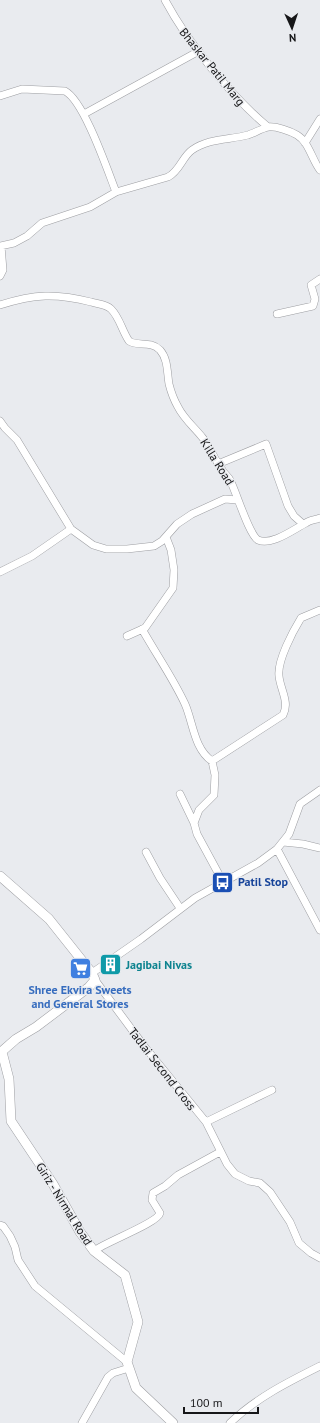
<svg xmlns="http://www.w3.org/2000/svg" width="320" height="1423" viewBox="0 0 320 1423" font-family="'PT Sans',sans-serif">
<rect width="100%" height="100%" fill="#e9ebef"/>
<g fill="none" stroke-linecap="round" stroke-linejoin="round">
<defs>
<path id="minor" d="M165,0C188,43 231,96 268,127
M0,96L22,89L65,91C84,101 107,169 116,192
M84,114L199,51
M305,143L320,119
M0,246L14,243L27,236L42,223L90,207L116,192L168,177C180,171 182,157 192,150C209,138 229,140 248,135C254,133 261,129 268,127C276,126 290,131 297,135C309,142 312,160 320,170
M0,276L3,270L1,246
M0,305C34,294 56,293 91,302C97,304 106,304 111,309C120,318 122,331 129,341C138,347 150,340 160,350C168,359 167,372 169,384C171,392 174,400 178,407C184,419 194,427 202,437C210,446 214,459 221,468C223,473 228,476 230,480C236,491 249,535 258,540C272,546 294,529 306,523C310,520 315,520 320,518
M277,314L313,306L315,299L311,285L320,279
M0,421L5,428L17,440L71,529L93,545L106,549H127L154,546L162,541L177,524L192,514L225,499L237,500
M218,464L266,444L288,506L294,516L303,524
M0,572L32,556L71,529
M142,629C156,654 173,678 185,704C193,722 194,749 212,761L215,775L214,795L199,810L194,823L197,834L223,882
M127,636L145,628L173,588L174,570L171,550L166,537
M212,761L283,715C290,702 280,689 279,676C277,661 293,631 301,618L320,610
M180,794L194,823
M283,842L303,844L320,848
M277,849L320,930
M146,852L160,878L180,908
M92,973L141,939L195,898L258,863L277,849L289,834L300,804L320,790
M95,980L144,1046L206,1122L227,1164L235,1174L249,1181L260,1183L270,1192L290,1222L299,1243L311,1253L320,1258
M206,1122L272,1090
M0,1225L3,1226L10,1236L15,1247L18,1260L35,1286L127,1362
M94,1251C105,1242 158,1223 160,1213L152,1200L153,1193L165,1186L178,1175L220,1152
M82,1423L108,1377L113,1373L129,1368
M230,1423C256,1398 288,1382 320,1366"/>
<path id="major" d="M0,876L49,919L92,973L95,980L89,987L36,1027L16,1039L0,1053
M2,1052L9,1079L11,1121L53,1184L80,1232L94,1251L125,1275L138,1322L127,1362L136,1388L173,1423"/>
</defs>
<use href="#minor" stroke="#9d9ea2" stroke-width="8"/>
<use href="#major" stroke="#9d9ea2" stroke-width="10"/>
<use href="#minor" stroke="#fff" stroke-width="7"/>
<use href="#major" stroke="#fff" stroke-width="9"/>
</g>
<defs>
<symbol id="bus-square" viewBox="-11 -11 22 22"><rect x="-9" y="-9" width="18" height="18" rx="4" fill="#1a4fb4" stroke="#e9ebef"/><path d="M-5-6H5V4H4V6H2V4H-2V6H-4V4H-5ZM-3.5-4V0h7V-4ZM-3.5 1.2v1.5H-2V1.2ZM2 1.2v1.5H3.5V1.2Z" fill="#fff"/></symbol>
<symbol id="building-square" viewBox="-11 -11 22 22"><rect x="-9" y="-9" width="18" height="18" rx="4" fill="#0f9aa8" stroke="#e9ebef"/><path d="M-4-6H4V6H1V3H-1V6H-4ZM-2.5-4.3h1.7v1.8h-1.7ZM.8-4.3h1.7v1.8H.8ZM-2.5-1h1.7V.8h-1.7ZM.8-1h1.7V.8H.8Z" fill="#fff"/></symbol>
<symbol id="supermarket-square" viewBox="-11 -11 22 22"><rect x="-9" y="-9" width="18" height="18" rx="4" fill="#3f7fe0" stroke="#e9ebef"/><path d="M-6-5.5h2.5l.6 2H6L4.5 2H-2.5L-4.4-4H-6ZM-1.5 3.2a1.3 1.3 0 1 0 .1 0ZM3 3.2a1.3 1.3 0 1 0 .1 0Z" fill="#fff"/></symbol>
</defs>
<g fill-rule="evenodd">
<use href="#bus-square" x="210" y="870" width="25" height="25"/>
<use href="#building-square" x="98" y="952" width="25" height="25"/>
<use href="#supermarket-square" x="68" y="956" width="25" height="25"/>
</g>
<g text-anchor="middle" stroke-width="3" stroke-linejoin="round" paint-order="stroke">
<g font-size="12" fill="#161618" stroke="#e9ebef">
<text transform="translate(212 67) rotate(51)" y="4">Bhaskar Patil Marg</text>
<text transform="translate(217 462) rotate(58)" y="4">Killa Road</text>
<text transform="translate(162 1069) rotate(52)" y="4">Tadlai Second Cross</text>
<text transform="translate(64 1204) rotate(58)" y="4">Giriz - Nirmal Road</text>
</g>
<g font-size="12" font-weight="bold" fill="#164399" stroke="#e9ebef" text-anchor="start">
<text x="238" y="886">Patil Stop</text>
</g>
<g font-size="12" font-weight="bold" fill="#0d838f" stroke="#e9ebef" text-anchor="start">
<text x="126" y="969">Jagibai Nivas</text>
</g>
<g font-size="12" font-weight="bold" fill="#366cbe" stroke="#e9ebef">
<text x="80" y="994">Shree Ekvira Sweets<tspan x="80" dy="14">and General Stores</tspan></text>
</g>
</g>
<g transform="translate(292 28) rotate(177)" stroke="#e9ebef" stroke-width="3" paint-order="stroke">
<path d="M0-3L7 15L0 10L-7 15Z" fill="#161618"/>
<text y="-6" font-size="11" font-weight="bold" text-anchor="middle" fill="#161618">N</text>
</g>
<path d="M184 1407v6h74v-6" fill="none" stroke="#161618" stroke-width="2"/>
<text x="190" y="1407" font-size="12" fill="#161618" stroke="#e9ebef" stroke-width="3" paint-order="stroke">100 m</text>
</svg>
